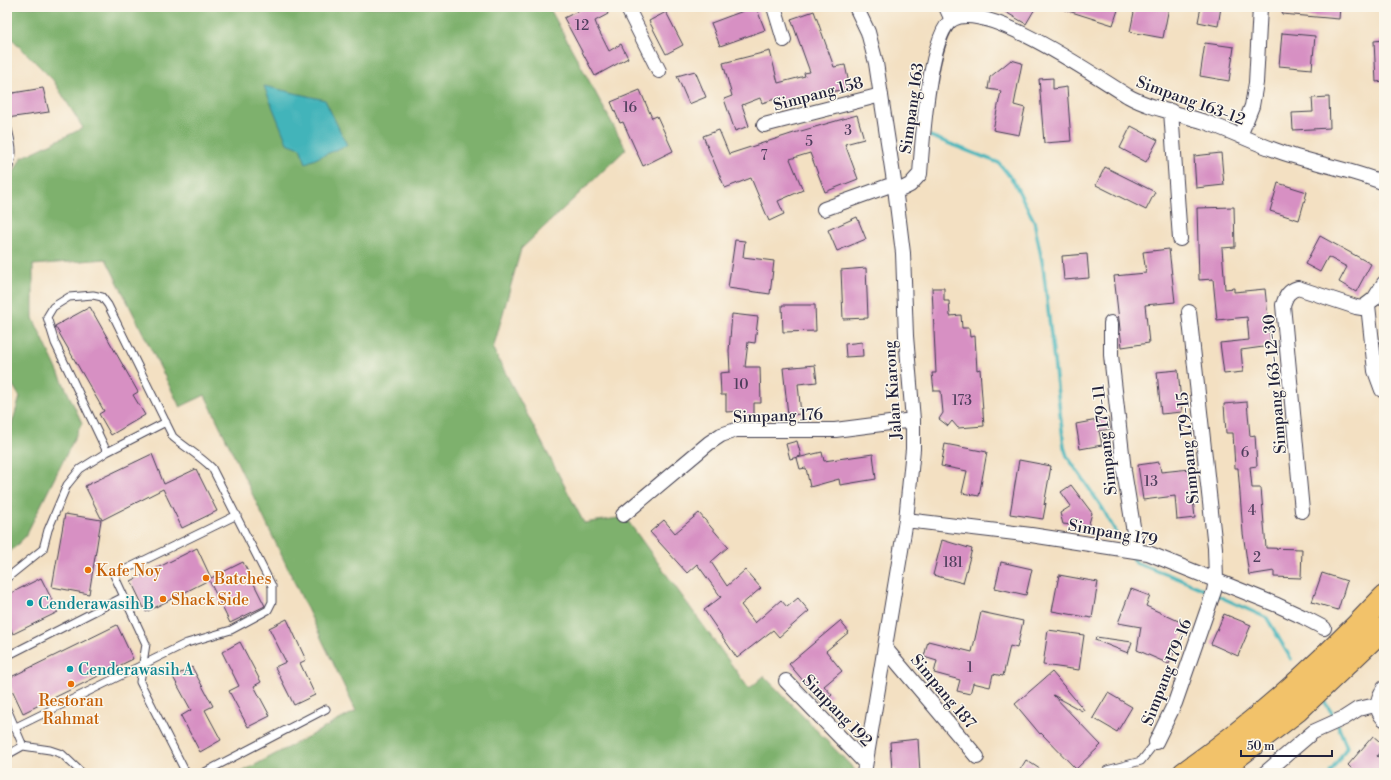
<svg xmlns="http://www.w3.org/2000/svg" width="1391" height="780" viewBox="0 0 1391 780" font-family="'Libre Bodoni',serif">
<rect width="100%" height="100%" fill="#fbf7ec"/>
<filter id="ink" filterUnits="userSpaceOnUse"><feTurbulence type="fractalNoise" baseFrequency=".025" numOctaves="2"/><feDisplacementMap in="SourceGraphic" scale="8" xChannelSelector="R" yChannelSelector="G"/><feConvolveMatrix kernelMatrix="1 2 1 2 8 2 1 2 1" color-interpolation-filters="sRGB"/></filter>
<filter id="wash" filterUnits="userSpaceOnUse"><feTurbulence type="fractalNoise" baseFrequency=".012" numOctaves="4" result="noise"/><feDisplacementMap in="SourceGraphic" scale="16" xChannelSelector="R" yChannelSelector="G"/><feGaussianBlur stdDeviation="0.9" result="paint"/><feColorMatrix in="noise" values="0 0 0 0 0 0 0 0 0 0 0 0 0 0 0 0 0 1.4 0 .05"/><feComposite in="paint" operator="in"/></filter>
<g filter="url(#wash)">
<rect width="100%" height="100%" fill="#f3e0c2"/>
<path fill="#7eb16d" stroke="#506a54" d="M7,7H549L626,149L521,249L493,349L584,523L625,517L749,689L764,676L858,773H240L356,711L205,395L180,407L106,259L33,265V318L82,423L25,537L7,555V440L20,397L7,376V186L21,158L83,128L53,80L7,34Z"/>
<path fill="#43b4ba" stroke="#326b7a" d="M264,86L325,100L347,145L306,163L300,148L287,143Z"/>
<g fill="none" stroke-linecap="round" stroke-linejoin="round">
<path stroke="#43b4ba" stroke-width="3.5" d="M930,136L999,163L1014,182L1034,221L1043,266L1064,447L1067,456L1103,509L1118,536
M1132,556L1136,563L1177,578L1211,593
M1216,595L1267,618L1291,659
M1322,698L1336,719
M1330,773L1347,747L1338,725"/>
</g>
<g id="blocks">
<path fill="#d790c3" d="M586,7H605L608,14L595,21L598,29L609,51L621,44L628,58L595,76L564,18Z
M754,7H756L765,30L720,46L711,23Z
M997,7H1036L1026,24Z
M1062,7H1119L1113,25L1062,9Z
M1135,7H1169L1163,38L1130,32Z
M1201,7H1221L1218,26L1198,22Z
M1283,7H1340L1339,19L1282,14Z
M814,11L834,67L845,65L850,88L794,100V102L777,107L775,99L762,103L760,98L742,105L749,126L735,131L724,99L732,96L723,63L770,51L778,83L805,76L804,73L810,72L791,19Z
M666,12L683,45L666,54L649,21Z
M1282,33L1315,36L1312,69L1279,66Z
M1384,40V81L1376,82L1374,41Z
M1205,43L1234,47L1229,81L1200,76Z
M1011,60L1022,63L1014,105L1025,108L1019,135L993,130L1001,91L988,89L990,77Z
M695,71L706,97L689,104L677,76Z
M1053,78V89L1067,87L1071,141L1044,143L1039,79Z
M43,88L49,112L7,118V94Z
M640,90L652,118L657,116L673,151L643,166L623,122L620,123L611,102Z
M1329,97L1330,128L1293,130L1292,113L1313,112L1312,98Z
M857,115L864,139L845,144L858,179L825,192L810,153L790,159L803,190L778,201L784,214L769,221L751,178L725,188L703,136L719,130L729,154L794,133Z
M1131,126L1158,140L1146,162L1120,148Z
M1221,153L1224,185L1196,188L1194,156Z
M1105,167L1155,192L1146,210L1096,185Z
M1278,183L1307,192L1299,220L1270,211Z
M1234,207L1235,247L1222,248L1225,289L1234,288V292L1265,289L1271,346L1241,350L1243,372L1224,374L1220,343L1249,340L1247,317L1217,320L1213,279L1199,280L1197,208Z
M857,217L866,239L837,251L828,230Z
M1320,236L1371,264L1356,292L1339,282L1347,267L1328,257L1320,272L1305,264Z
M735,240L745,241L743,257L774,261L770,294L728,288Z
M1169,249L1175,302L1145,305L1149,343L1122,347L1114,276L1146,273L1143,252Z
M1087,254L1089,278L1064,280L1062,256Z
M866,268L868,318L843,319L841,270Z
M932,288H944V301H949L950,316L961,315L962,328H969L970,337L975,336L977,370L980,369L984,426L958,428L952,421L948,426L939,419L943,413L941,391H934L932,373H936Z
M782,305H815L816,331L783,332Z
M90,307L138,392L133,395L145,415L111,435L99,414L104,411L55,326Z
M732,314L758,317L755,343L748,342L745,367H760L761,403H754V419H742V411L726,412V395H721L720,373L730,372L729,351Z
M862,342L863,356L846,357L845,344Z
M815,365L817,382L798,384L801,414L788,415L783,368Z
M1178,370L1182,412L1161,414L1157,372Z
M1247,402L1250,436L1255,435L1257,466L1250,467L1252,488H1261L1266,548L1302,549L1301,578L1274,577V571L1249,575L1243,533L1238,468H1235L1233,433H1226L1224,404Z
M1108,418L1110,429L1099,431L1102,445L1080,449L1076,424Z
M797,441L801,456L790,459L786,444Z
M945,444L987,452L979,496L962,493L967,471L941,466Z
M822,452L824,461L873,454L876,479L840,485L839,479L810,487L806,468L800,469L797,458Z
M152,454L164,484L196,469L217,511L182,528L163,489L102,520L85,486Z
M1019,460L1051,466L1044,505L1046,503L1043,519L1010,514Z
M1159,462L1161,472L1190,469L1195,518L1177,520L1175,496L1143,500L1138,465Z
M1071,485L1092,513L1088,527L1063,524L1060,513L1071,506L1061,492Z
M699,513L728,547L711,562L727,586L745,570L761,588L741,605L755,623L781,600L787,607L798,598L809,611L779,637L773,630L737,658L704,610L721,597L697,564L687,573L650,532L664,520L675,533Z
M65,514L101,520L89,594L52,587Z
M942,540L972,549L963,583L933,575Z
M197,548L211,578L243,562L265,606L230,623L209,580L146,612L131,581Z
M1001,562L1032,569L1026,595L995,588Z
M1322,573L1347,581L1338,610L1312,602Z
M1059,575L1098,582L1092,618L1052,611Z
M41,578L58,612L13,634L7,620V595Z
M1131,589L1150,596L1146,606L1187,625L1169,664L1137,650L1141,627L1118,623Z
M981,612L1023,621L1017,648L1010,646L1003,676L993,674L990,687L973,683L970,694L957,691L960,680L934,673L937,661L924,657L928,641L972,652Z
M1224,614L1251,625L1238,656L1211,644Z
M287,619L306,660L300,663L315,695L294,705L275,667L286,662L269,628Z
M840,621L849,632L826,651L842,671L824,686L832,695L822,703L789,664Z
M117,625L133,659L23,713L7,679Z
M1048,630L1084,635L1079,670L1043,665Z
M1096,637L1132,642L1128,653L1095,640Z
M240,642L261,682L254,686L270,716L248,727L229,691L239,686L222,652Z
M192,667L213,706L205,710L221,740L200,752L181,716L191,710L173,677Z
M1052,672L1085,711L1084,712L1053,695L1101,745L1076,769L1041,733L1040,734L1015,704Z
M1108,693L1132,707L1117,732L1093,718Z
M1373,736L1384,745L1377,756L1384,762V773H1356L1348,765Z
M918,739L920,773H897L896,769L892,770L890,742Z
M1026,760L1046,773H1018Z"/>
</g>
</g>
<g filter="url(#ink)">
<use href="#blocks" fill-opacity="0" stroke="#413e4f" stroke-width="1"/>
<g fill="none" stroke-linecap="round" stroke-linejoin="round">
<defs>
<path id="service" d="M7,171C15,155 12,146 8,129
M7,578L43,549L48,530L67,485L80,469L107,452L166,422
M7,656L123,597
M7,709L23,746
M14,728L187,643L231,630L268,610L272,602V586L212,468C200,456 186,448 173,437L108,305L102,297L93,295L69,297L53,307L47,317L55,343L107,452
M7,755L23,746L50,750L62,754L82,773
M1107,770L1141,761L1156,742
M186,773L140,682L146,644L114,575L237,515
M203,773L326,709"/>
<path id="minor" d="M627,7L659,71
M774,7L784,40
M856,7L868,32L876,63L895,188L903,253L906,336L913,420V449L906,520L864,773
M946,7L952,20
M1171,111L1180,239
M764,125L881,95
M1240,136L1252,106L1256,83L1260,7
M824,209L888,186L902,189L910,185L920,174C922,146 929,32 953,19C988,1 1095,76 1128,96C1149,108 1181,114 1205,122C1229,130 1252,142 1275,150C1310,163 1351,169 1384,183
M1368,305L1375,371L1382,390
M1111,323V355L1124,471L1137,551
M1302,511L1283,305C1286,296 1288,291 1298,288L1356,307L1362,308L1374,299L1384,283
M623,515L709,443L721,435L736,430H835L913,420
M906,520L1031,535L1148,553L1277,605L1303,617L1324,628
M885,648L977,757
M786,681L865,763
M1384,688C1377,699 1374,709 1384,719
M1156,742L1175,703L1214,591L1216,580L1215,548L1189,312
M1265,773L1313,732L1344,718L1358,709L1376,705"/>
<path id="motorway" d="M1184,773C1258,721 1322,663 1384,597
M1216,773L1297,711L1384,628"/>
</defs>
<use href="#service" stroke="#413e4f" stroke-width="9"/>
<use href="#minor" stroke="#413e4f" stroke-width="16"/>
<use href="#motorway" stroke="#413e4f" stroke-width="24"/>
<use href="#service" stroke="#fff" stroke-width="7"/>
<use href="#minor" stroke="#fff" stroke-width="14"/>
<use href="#motorway" stroke="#f2c26a" stroke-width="22"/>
</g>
</g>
<g fill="#e8710a" stroke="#fbf7ec" stroke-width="1.5">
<circle cx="88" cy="570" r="4"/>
<circle cx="206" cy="578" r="4"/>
<circle cx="163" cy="599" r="4"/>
<circle cx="71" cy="684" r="4"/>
</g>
<g fill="#0f9aa8" stroke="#fbf7ec" stroke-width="1.5">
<circle cx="30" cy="603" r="4"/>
<circle cx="70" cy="669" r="4"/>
</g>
<g text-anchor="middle" stroke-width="3" stroke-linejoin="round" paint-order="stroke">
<g font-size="14" fill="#4f3e5d">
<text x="582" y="30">12</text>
<text x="630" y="112">16</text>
<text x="848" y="135">3</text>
<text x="809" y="146">5</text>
<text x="764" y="160">7</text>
<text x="741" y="389">10</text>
<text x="962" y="405">173</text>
<text x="1245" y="457">6</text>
<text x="1151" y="486">13</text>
<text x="1252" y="515">4</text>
<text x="1257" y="562">2</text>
<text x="953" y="567">181</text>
<text x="970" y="672">1</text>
</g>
<g font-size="16" fill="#22223b" stroke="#fbf7ec">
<text transform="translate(818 93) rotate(-15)" y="6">Simpang 158</text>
<text transform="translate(1191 100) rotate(20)" y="6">Simpang 163-12</text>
<text transform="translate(911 108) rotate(-82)" y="6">Simpang 163</text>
<text transform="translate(1274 384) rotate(-95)" y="6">Simpang 163-12-30</text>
<text transform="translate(892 390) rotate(-94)" y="6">Jalan Kiarong</text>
<text transform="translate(778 415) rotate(-2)" y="6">Simpang 176</text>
<text transform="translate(1104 440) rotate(-97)" y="6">Simpang 179-11</text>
<text transform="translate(1187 448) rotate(-96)" y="6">Simpang 179-15</text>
<text transform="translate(1113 532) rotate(10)" y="6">Simpang 179</text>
<text transform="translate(1166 672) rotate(-69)" y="6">Simpang 179-16</text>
<text transform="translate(944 691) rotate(50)" y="6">Simpang 187</text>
<text transform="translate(838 710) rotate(46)" y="6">Simpang 192</text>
</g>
<g font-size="16" fill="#c56008" stroke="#fbf7ec" text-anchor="start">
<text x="96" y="576">Kafe Noy</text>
<text x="214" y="584">Batches</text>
<text x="171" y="605">Shack Side</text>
<text x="71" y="706" text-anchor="middle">Restoran<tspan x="71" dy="18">Rahmat</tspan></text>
</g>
<g font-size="16" fill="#0d838f" stroke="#fbf7ec" text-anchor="start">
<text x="38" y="609">Cenderawasih B</text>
<text x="78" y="675">Cenderawasih A</text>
</g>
</g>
<rect width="1391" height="780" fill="none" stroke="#fbf7ec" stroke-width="24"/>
<path d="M1241 750v6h91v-6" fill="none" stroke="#22223b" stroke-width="2"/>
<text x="1247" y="750" font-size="12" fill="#22223b" stroke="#fbf7ec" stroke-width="3" paint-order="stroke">50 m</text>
</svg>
